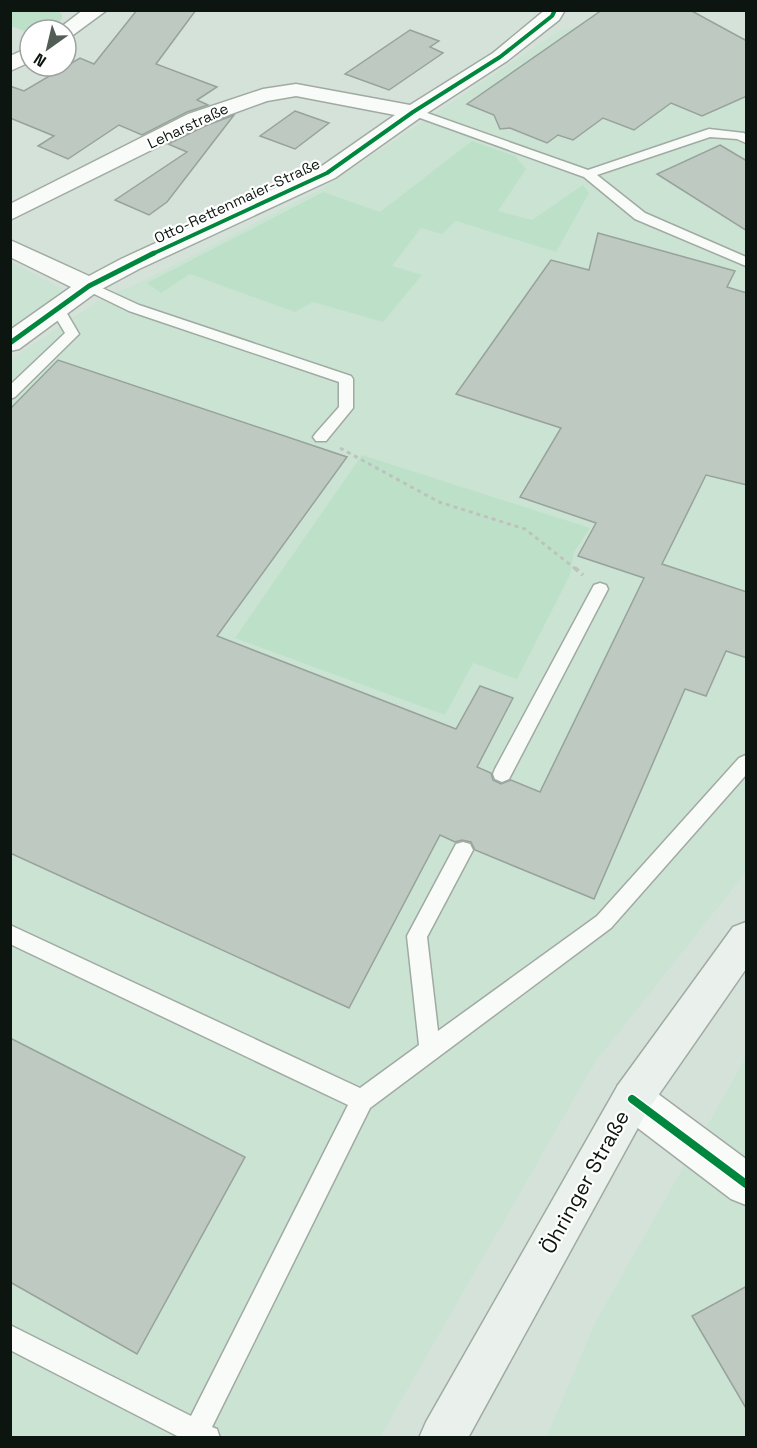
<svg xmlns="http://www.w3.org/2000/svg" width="757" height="1448" viewBox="0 0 757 1448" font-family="'Space Grotesk',sans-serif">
<rect width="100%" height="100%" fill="#d5e2d9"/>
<path fill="#cbe3d2" d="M656,11H695L746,45V872L595,1062L380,1437L11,1438V359L103,298L139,283L321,189L561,30Z
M11,262L64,290L11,334Z
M746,1057V1437L546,1438L595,1323Z"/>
<path fill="#bde1c8" d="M11,10L58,11L62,14V19L50,30H30V33L11,26Z
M472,141L515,156L526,169L498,211L532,220L583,185L589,193L556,252L456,221L442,234L421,228L392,266L422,275L383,322L313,302L295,312L190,274L161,293L147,283L323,192L380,212Z
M362,455L590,528L574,552L570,575L517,679L473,663L445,715L235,638Z"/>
<path fill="#bec9c1" stroke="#97a29b" stroke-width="1.5" d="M137,10H196L156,64L217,87L197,100L208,105L187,112L142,135L119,125L68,159L38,146L54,136L10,118V86L24,91L80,58L94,64Z
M602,10H690L747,41V96L702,116L671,103L634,130L603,118L573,140L558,135L547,143L510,128L500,129L494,115L467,104Z
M410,30L439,41L430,47L443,53L389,90L345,74Z
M295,111L329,123L295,149L260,136Z
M234,115L167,202L149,215L115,200L187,152L168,144L205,126Z
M720,145L747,161V231L657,174Z
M598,233L735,271L727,287L747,293V485L706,475L662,564L747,592V658L726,651L706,696L685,689L594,899L475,850L471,842L462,840L455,842L440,835L349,1008L10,853V409L58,360L347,457L217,636L456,729L480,686L513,698L477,767L491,773L493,780L501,784L511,780L540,792L644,578L578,556L596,523L520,497L561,428L456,394L551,260L589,270Z
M10,1038L245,1157L137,1354L10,1282Z
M747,1286V1410L692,1316Z"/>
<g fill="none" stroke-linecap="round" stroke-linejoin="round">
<defs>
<path id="lane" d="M413,108L588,170L709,129L744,133L746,135V143L737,139L710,137L597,175L645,213L746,257V266L635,219L584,177L409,114V110Z
M89,282L139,305L351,376L353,379V408L326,441H316L313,437L316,433L339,407V382L129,311L84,289L82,286L84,283Z
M57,304L62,305L79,334L15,397L10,399V385L65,333L50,308Z
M600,583L606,585L608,589L509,779L502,782L495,779L493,774L495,769L594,585Z
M746,755V775L611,928L370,1108L212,1427L217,1429L220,1438H181L10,1350V1325L191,1416L348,1105L10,944V925L360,1088L419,1045L407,936L456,844L463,842L470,844L473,850L427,937L438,1031L597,916L739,758Z"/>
<path id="street" d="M83,10H107L73,35L66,37V30H57Z
M545,10H565L559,20L507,61L421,117L335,178L139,269L98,291L19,349L10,351V330L71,287L10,257V240L89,276L121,259L319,168L395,115L296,96L267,101L204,124L10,220V204L188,114L263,89L296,84L410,105L493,53Z
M30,47V62L10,71V56Z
M632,1079L646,1085L746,1159V1205L731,1199L618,1113L612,1099L618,1085Z"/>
<path id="secondary" d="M746,922V969L646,1113L468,1438H419L426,1422L618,1085L733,927Z"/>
</defs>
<use href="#lane" stroke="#a0aaa3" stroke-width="3"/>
<use href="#street" stroke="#a0aaa3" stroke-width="3"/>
<use href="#secondary" stroke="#a0aaa3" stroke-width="3"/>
<path stroke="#bec2bf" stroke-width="3" stroke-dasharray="4 4" stroke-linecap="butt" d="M340,448L439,502L525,529L577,570"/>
<path stroke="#bec2bf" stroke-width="4" stroke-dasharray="4.5 4.5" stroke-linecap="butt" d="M575,568L583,575"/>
<use href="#lane" fill="#f9fbf9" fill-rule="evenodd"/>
<use href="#street" fill="#f9fbf9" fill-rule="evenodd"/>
<use href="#secondary" fill="#eaf1ed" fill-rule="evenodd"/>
<defs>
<path id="cycleway-far2" d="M150,255L327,173L413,112L500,57L552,16L555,10"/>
<path id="cycleway-far1" d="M10,343L89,286L154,253"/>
<path id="cycleway" d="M632,1099L746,1184"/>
</defs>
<use href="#cycleway-far2" stroke="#fff" stroke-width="6"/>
<use href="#cycleway-far1" stroke="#fff" stroke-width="8"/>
<use href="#cycleway" stroke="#fff" stroke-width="11"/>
<use href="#cycleway-far2" stroke="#00873e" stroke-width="4"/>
<use href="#cycleway-far1" stroke="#00873e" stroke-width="5"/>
<use href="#cycleway" stroke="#00873e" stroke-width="8"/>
</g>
<g text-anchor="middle" stroke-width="4.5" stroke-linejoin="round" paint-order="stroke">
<g font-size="15" fill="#0c150f" stroke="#fff">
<text transform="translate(188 126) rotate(-25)" y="5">Leharstraße</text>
<text transform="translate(237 201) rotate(-25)" y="5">Otto-Rettenmaier-Straße</text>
</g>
<g font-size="21" fill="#0c150f" stroke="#fff">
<text transform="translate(585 1182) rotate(-61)" y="7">Öhringer Straße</text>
</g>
</g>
<rect width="757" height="1448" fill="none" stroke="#0c150f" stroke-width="24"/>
<g transform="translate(48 48) rotate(214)"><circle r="28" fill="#ffffff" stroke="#9ea19f" stroke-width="1.5"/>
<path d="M0-4.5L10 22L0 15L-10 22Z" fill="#525d56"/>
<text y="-9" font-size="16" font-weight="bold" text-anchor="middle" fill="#0c150f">N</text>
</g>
</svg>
